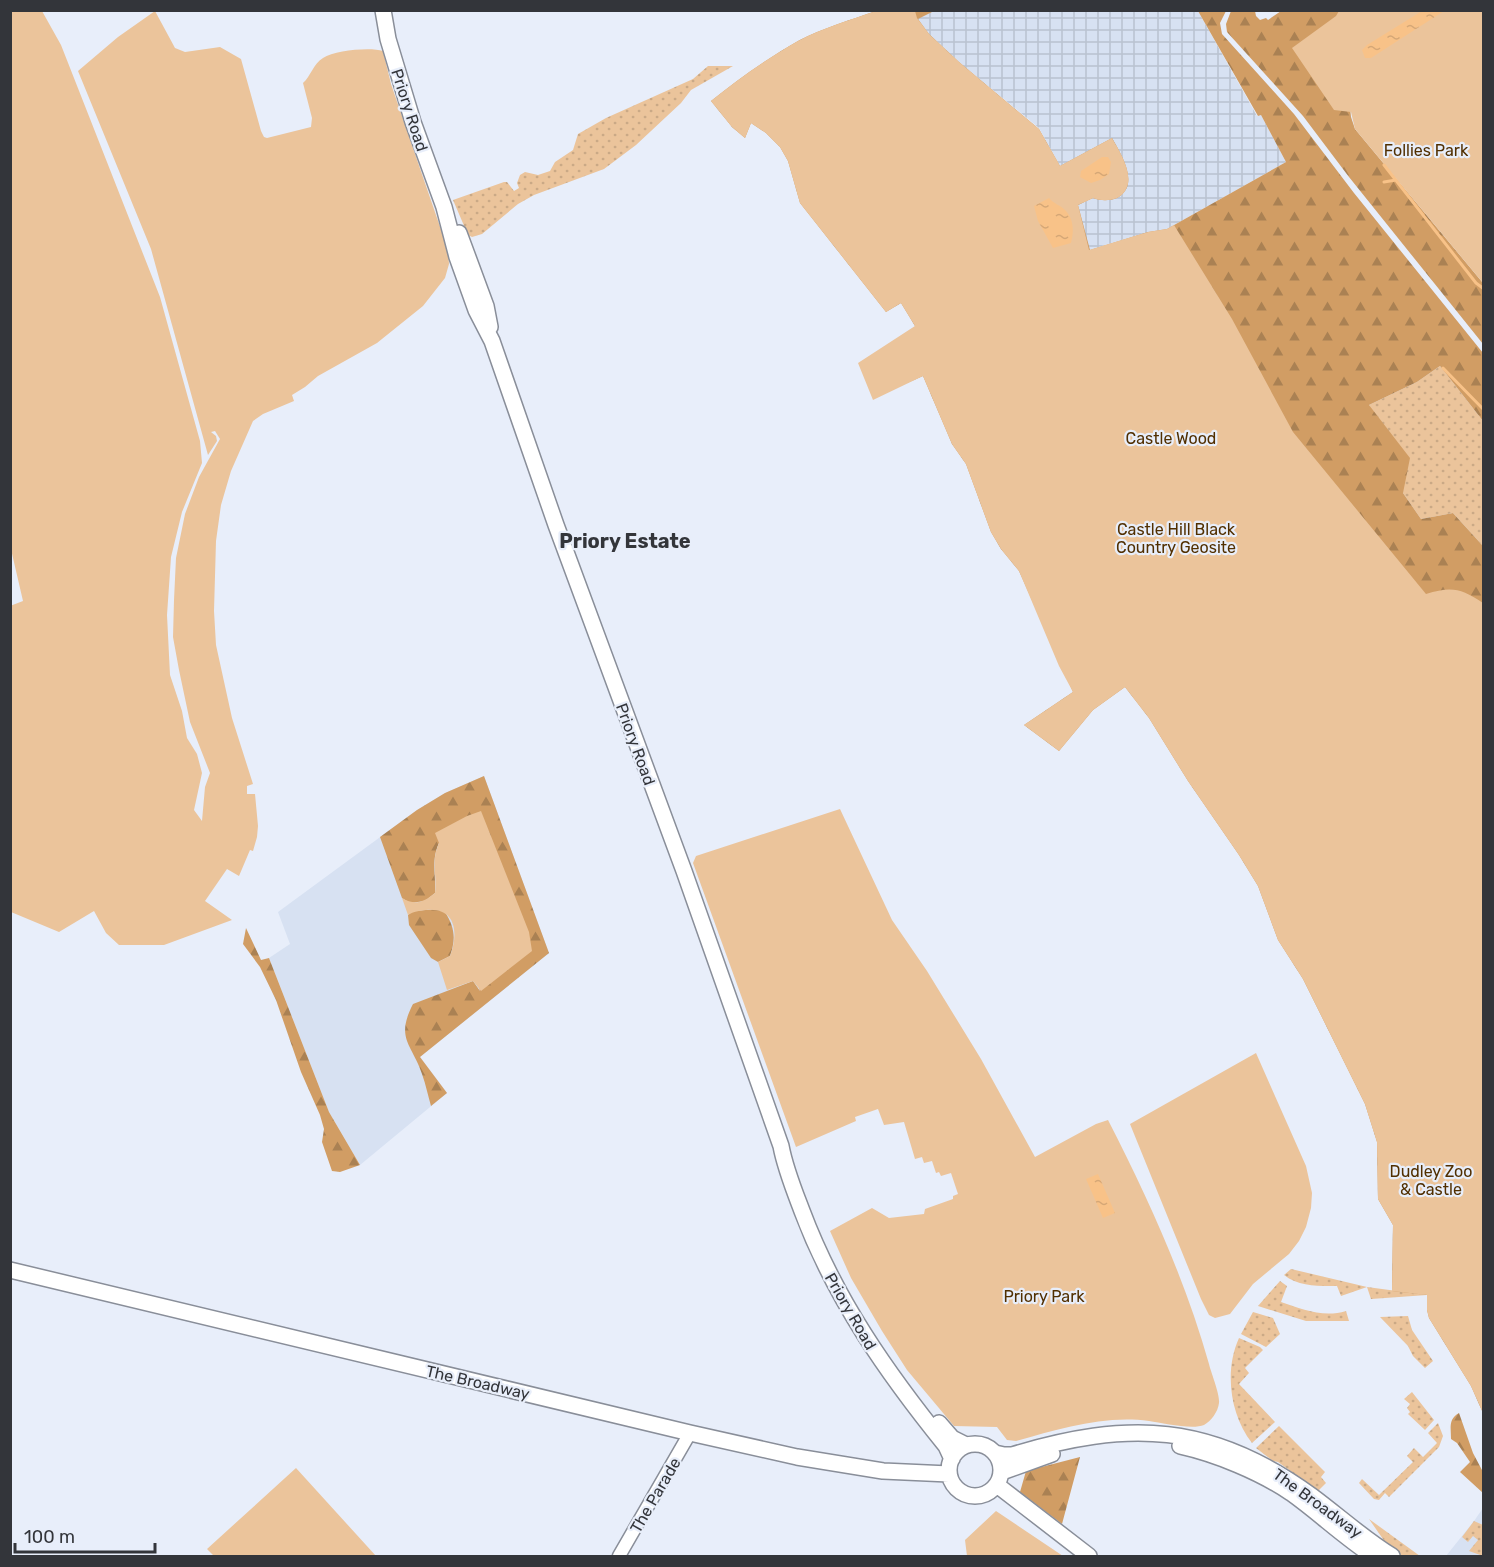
<svg xmlns="http://www.w3.org/2000/svg" width="1494" height="1567" viewBox="0 0 1494 1567" font-family="Rubik,sans-serif">
<defs>
<pattern id="industrial-grid" width="8" height="8" patternUnits="userSpaceOnUse" patternTransform="scale(1.5)"><rect width="8" height="8" fill="#d7e1f2"/><path d="M0 4h8M4 0v8" fill="none" stroke="#b9c2d0"/></pattern>
<pattern id="grass-dots" width="8" height="8" patternUnits="userSpaceOnUse" patternTransform="scale(1.5)"><rect width="8" height="8" fill="#ebc49b"/><path d="M2 2h.1M6 6h.1" fill="none" stroke="#caa986" stroke-width="1.8" stroke-linecap="round"/></pattern>
<pattern id="forest-firs" width="22" height="20" patternUnits="userSpaceOnUse" patternTransform="scale(1.5)"><rect width="22" height="20" fill="#d19d64"/><path d="M5 1l3.5 6h-7zM16 11l3.5 6h-7z" fill="#aa8153"/></pattern>
<pattern id="water-ripples" width="26" height="14" patternUnits="userSpaceOnUse" patternTransform="scale(1.5)"><rect width="26" height="14" fill="#f8c288"/><path d="M2 4q2-2 4 0t4 0M15 11q2-2 4 0t4 0" fill="none" stroke="#d5a776"/></pattern>
</defs>
<rect width="100%" height="100%" fill="#e8eefa"/>
<path fill="#d7e1f2" d="M484,776L549,953L420,1057L447,1093L360,1165L329,1112L269,958L290,944L278,912L417,810L445,793Z
M1483,1508V1556H1446L1474,1521Z"/>
<path fill="url(#industrial-grid)" d="M934,10L1198,11L1257,116L1261,115L1286,162L1167,229L1148,232L1089,250L1078,205L1093,198L1112,139L1060,166L1039,128L959,62L929,34L917,18Z"/>
<path fill="url(#grass-dots)" d="M708,66H733L691,90L681,103L636,145L604,169L534,195L518,204L482,234L472,237L468,235L453,200L504,182H507L514,191L519,188L517,183L520,175L525,172L538,175L550,171L555,162L573,150L578,134L606,118L693,79Z
M1440,366L1483,421V546L1453,513L1421,519L1403,493L1369,405L1417,382Z
M1291,1269L1367,1287L1427,1295L1371,1299L1367,1287L1341,1296L1337,1286C1319,1286 1299,1287 1284,1275Z
M1280,1281L1287,1286L1281,1302C1302,1309 1323,1318 1346,1311L1349,1321H1306L1258,1306Z
M1253,1312L1273,1318L1280,1334L1266,1347L1241,1334Z
M1408,1316L1412,1330L1433,1361L1425,1368L1413,1356L1408,1346L1380,1317Z
M1239,1338L1260,1347L1263,1350L1245,1368L1249,1373L1239,1384L1275,1422L1252,1443C1230,1415 1224,1371 1239,1338Z
M1412,1392L1434,1420L1425,1430L1408,1414L1410,1412L1407,1408L1410,1404L1404,1399Z
M1438,1423L1443,1436L1439,1447L1389,1497L1385,1493L1379,1500L1374,1499L1359,1483L1362,1479L1379,1495L1413,1462L1407,1456L1414,1448L1423,1457L1437,1443L1428,1433Z
M1279,1426L1325,1472L1321,1477L1326,1483L1318,1491L1278,1462L1273,1461L1256,1448Z
M1369,1519L1420,1556H1399L1392,1552Z
M1474,1521L1483,1525V1556L1469,1551L1478,1540L1473,1536L1468,1542L1462,1537Z"/>
<path fill="url(#forest-firs)" d="M876,11H934L918,19L929,34L959,62L1039,129L1060,166L1112,138C1121,154 1141,185 1117,198C1109,201 1101,201 1093,198L1078,205L1090,250L1148,232L1167,229L1286,162L1261,115L1258,116L1198,11H1226L1220,23L1222,34L1294,114L1354,193L1483,353V421L1440,366L1417,382L1369,405L1410,458L1403,493L1421,519L1453,513L1483,546V1413L1471,1386L1429,1318L1427,1310V1295L1392,1291L1393,1225L1378,1199L1377,1142L1365,1104L1303,979L1278,940L1258,886L1239,855L1188,781L1149,718L1125,687L1093,710L1059,751L1024,725L1073,692L1019,571L1001,549L991,532L966,464L952,444L923,376L907,383L915,326L901,303L886,312L800,203L788,161L780,147L766,133L751,123L745,138L732,127L711,101C738,79 768,58 798,41C823,28 850,20 876,11Z
M1231,11H1255L1256,16L1260,20L1266,18L1268,20L1281,11H1340L1351,117L1355,129L1483,283V344L1349,177L1303,116L1227,32L1226,24Z
M484,776L549,953L420,1057L447,1093L431,1106C428,1096 426,1085 422,1074C412,1044 395,1039 413,1004L473,981L480,991L439,843C431,861 436,873 435,893L425,901L410,903L402,898L380,837L417,810L445,793Z
M438,909L445,912C455,928 456,939 450,956L438,962L431,958L409,925L408,915L413,911Z
M246,928L261,960L269,958L329,1112L360,1165L340,1172L332,1171L322,1142L324,1129L320,1115L301,1072L276,1000L260,967L243,944Z
M1459,1413L1473,1453L1483,1472V1493L1460,1472L1470,1462L1457,1443L1451,1439C1451,1428 1448,1419 1459,1413Z
M1080,1457L1062,1524L1020,1492L1026,1471Z"/>
<path fill="#ebc49b" d="M11,11H42L61,45L160,297L200,441L202,463L182,512L171,557L167,615L170,675L182,711L187,738L197,754L202,773L194,810L202,821L205,787L210,773L190,722L179,670L173,637L174,600L176,558L185,514L199,477L220,439L215,431L211,432L216,436L217,441L208,455L151,249L78,71L118,37L155,11L175,48L185,52L220,47L241,59L261,131L264,137L267,138L311,127L312,118L303,83C311,76 313,64 323,58C335,50 371,47 383,51L391,84L448,250L449,264L445,278L423,306L377,343L318,376L305,387L292,395L294,401L263,414L253,421L231,471L221,505L216,541L214,611L216,645L232,718L253,784L247,786V794H255L258,826L257,837L253,851L250,850L239,876L227,869L205,901L232,920L164,945H119L106,933L94,911L59,932L11,912L10,606L23,601L10,545Z
M876,11H915L917,18L929,34L959,62L1039,129L1060,166L1112,138C1121,154 1141,185 1117,198C1109,201 1101,201 1093,198L1078,205L1089,250L1148,232L1167,229L1174,225L1232,319L1293,432L1426,594C1451,586 1461,588 1483,603V1413L1471,1386L1429,1318L1427,1310V1295L1392,1291L1393,1225L1378,1199L1377,1142L1365,1104L1303,979L1278,940L1258,886L1239,855L1188,781L1149,718L1125,687L1093,710L1059,751L1024,725L1073,692L1059,666L1019,571L1001,549L991,532L966,464L952,444L923,376L873,400L858,363L915,326L901,303L886,312L800,203L788,161L780,147L766,133L751,123L745,138L732,127L711,101C738,79 768,58 798,41C823,28 850,20 876,11Z
M1339,11H1483V283L1355,129L1351,112L1334,110L1292,48L1336,16Z
M840,809L892,920L927,971L981,1059L1035,1157L1096,1124L1108,1120C1148,1198 1185,1279 1209,1364C1211,1373 1220,1394 1219,1403C1218,1412 1211,1421 1204,1425C1192,1430 1163,1423 1149,1421C1103,1415 1060,1429 1016,1441L1007,1440L997,1427L954,1426L907,1370L882,1331L851,1278L830,1231L872,1208L889,1218L924,1214L925,1209L953,1199V1196L958,1194L951,1173L941,1176L939,1172L936,1173L932,1161L924,1163L922,1157L915,1159L904,1122L884,1125L878,1109L855,1117L856,1121L796,1147L693,863L696,856Z
M481,811L529,932L532,951L481,991L473,981L447,990L438,962L450,956C459,933 456,907 426,910C419,911 414,911 408,915L402,898C415,906 424,902 435,893C437,873 431,861 439,843L435,833L467,816Z
M1256,1053L1306,1166L1312,1193L1311,1208L1306,1227L1299,1241L1289,1254L1253,1284L1230,1314L1215,1318L1209,1315L1201,1299L1130,1124Z
M296,1468L376,1556H214L207,1549Z
M996,1511L1063,1556H967L965,1540Z"/>
<path fill="url(#water-ripples)" d="M1422,11H1444L1371,58H1365L1362,50L1367,45Z
M1102,157H1108L1111,162L1109,174L1100,180L1091,183L1080,177L1081,171Z
M1049,198C1054,204 1060,205 1065,210C1074,219 1074,231 1071,243L1053,248L1038,221L1034,206Z
M1098,1174L1115,1213L1103,1218L1086,1179Z"/>
<g fill="none" stroke-linecap="round" stroke-linejoin="round">
<path stroke="#f8c288" stroke-width="3" d="M1384,165L1476,283L1484,289
M1384,182L1396,180
M1443,368L1484,410"/>
<defs>
<path id="minor" d="M619,1556L690,1433"/>
<path id="major" d="M383,10L388,39L413,122L444,207L457,257L476,310L492,341L556,525L684,871L781,1146C785,1168 794,1190 802,1211C835,1299 887,1373 946,1446L952,1459
M459,233L486,306L490,327
M10,1270L690,1433L797,1457L883,1471L949,1474
M939,1423L952,1438L966,1445
M949 1470a26 26 0 1 1 52 0a26 26 0 1 1-52 0Z
M1180,1446C1216,1454 1260,1472 1291,1493C1319,1513 1344,1537 1373,1556
M995,1453L1004,1455H1012C1128,1420 1211,1422 1312,1496C1339,1516 1364,1539 1392,1556
M1002,1472L1052,1454
M997,1485L1089,1556"/>
</defs>
<use href="#minor" stroke="#898e99" stroke-width="15"/>
<use href="#major" stroke="#898e99" stroke-width="18"/>
<use href="#minor" stroke="#fff" stroke-width="12"/>
<use href="#major" stroke="#fff" stroke-width="15"/>
</g>
<g text-anchor="middle" stroke-width="4.5" stroke-linejoin="round" paint-order="stroke">
<g font-size="16" fill="#33353a" stroke="#e8eefa">
<text transform="translate(410 110) rotate(72)" y="6">Priory Road</text>
<text transform="translate(636 744) rotate(70)" y="6">Priory Road</text>
<text transform="translate(851 1311) rotate(60)" y="6">Priory Road</text>
<text transform="translate(478 1382) rotate(13)" y="6">The Broadway</text>
<text transform="translate(655 1495) rotate(-60)" y="6">The Parade</text>
<text transform="translate(1318 1503) rotate(36)" y="6">The Broadway</text>
</g>
<g font-size="16" fill="#512f00" stroke="#e8eefa">
<text x="1426" y="156">Follies Park</text>
<text x="1171" y="444">Castle Wood</text>
<text x="1176" y="535">Castle Hill Black<tspan x="1176" dy="18">Country Geosite</tspan></text>
<text x="1431" y="1177">Dudley Zoo<tspan x="1431" dy="18">&amp; Castle</tspan></text>
<text x="1044" y="1302">Priory Park</text>
</g>
<g font-size="20" font-weight="bold" fill="#33353a" stroke="#e8eefa">
<text x="625" y="548">Priory Estate</text>
</g>
</g>
<rect width="1494" height="1567" fill="none" stroke="#33353a" stroke-width="24"/>
<path d="M15 1543v9h140v-9" fill="none" stroke="#33353a" stroke-width="3"/>
<text x="24" y="1543" font-size="18" fill="#33353a" stroke="#e8eefa" stroke-width="4.5" paint-order="stroke">100 m</text>
</svg>
